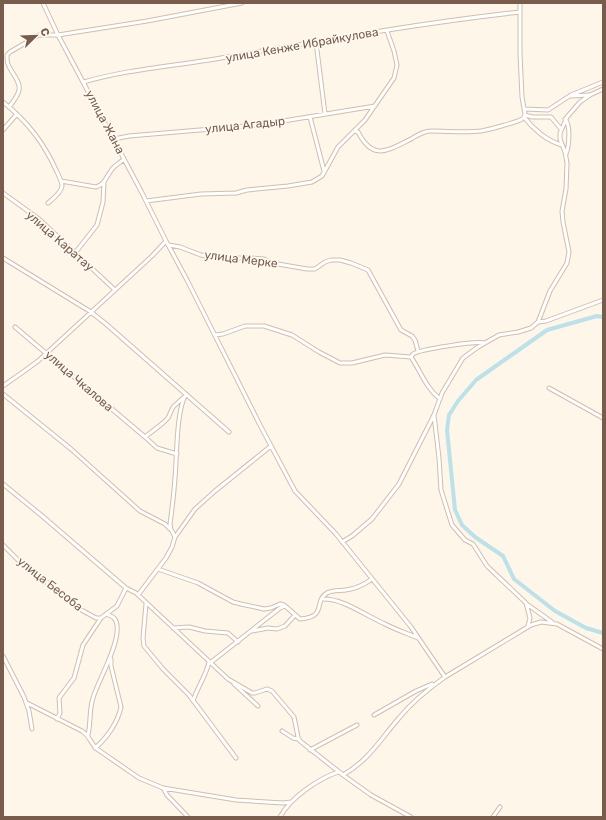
<svg xmlns="http://www.w3.org/2000/svg" width="606" height="820" viewBox="0 0 606 820" font-family="Rubik,sans-serif">
<rect width="100%" height="100%" fill="#fdf6e9"/>
<g fill="none" stroke-linecap="round" stroke-linejoin="round">
<path stroke="#bce1e8" stroke-width="4" d="M603,317L597,316L547,330L476,380L458,401L449,415L447,430L455,510L462,525L475,537L503,556L514,579L555,611L586,628L603,633"/>
<defs>
<path id="minor" d="M43,3L58,35L141,191L166,241L187,280L261,427L295,491L336,534L411,627L445,677
M316,42L325,114
M84,82C128,69 176,66 221,58C320,41 420,23 520,12
M571,96L589,95
M3,102C28,122 44,143 57,172C59,176 62,182 62,186C61,193 53,199 48,203
M9,107C13,102 18,96 19,90C21,81 11,73 8,64C7,62 7,58 7,55L10,52L39,35H58L147,21L242,3
M525,109L548,110L571,95L603,82
M525,115L532,117H551L561,129
M310,117L324,171
M524,117C533,129 547,141 562,145
M565,119C571,125 569,147 566,154
M3,130L17,114
M354,131L358,132C373,161 387,151 411,139C418,135 423,131 431,131C448,131 464,133 481,131C487,130 518,122 522,119C525,117 524,116 525,114L522,97L520,54V3
M114,139L129,136L259,125L375,106
M61,181L96,187C106,184 107,174 114,167C117,164 121,162 124,159
M3,193L39,219L115,290
M146,201L201,194L236,193L247,190L288,186L312,182L322,176L338,147L365,120L394,78L397,65L394,51L387,31
M169,245L180,247L201,255L216,258H251L264,259L272,263L307,269H315L325,262L331,260H340L351,263L368,270L401,330L412,336L415,340L418,351
M75,253L97,225L103,202L104,183
M3,258L91,312L106,324L229,432
M538,322L550,291L567,263L569,252L563,222L562,211L566,189L567,163L565,152L560,139V133L567,117L580,102L590,95L603,89
M15,327L145,437L163,423L168,418L173,407L183,398
M215,335L223,334L245,326H264L292,335L319,352L340,363H352L385,355L411,357
M411,357L413,354C421,349 476,341 485,343
M411,357C421,372 426,388 440,399
M3,386L23,372L38,361L152,256L166,241
M549,388L603,418
M3,394L71,449L140,511L165,524L172,531L175,537
M434,415L439,458L441,490L452,525L465,540L473,544L487,566L526,603L530,618L528,626
M145,437L157,448L177,454
M3,484L41,515L126,588L136,593L228,679L252,693H255L267,689L272,691L294,717L298,737L300,741L343,775C369,760 380,740 399,718C412,702 428,689 445,677L531,625L541,622L557,624L603,649
M171,529L170,524C172,509 174,493 175,478C177,457 176,411 186,394
M342,542L352,536L372,519L399,484L434,415L442,393L463,358L478,347L499,335L518,332L531,328L538,322L546,321L603,300
M3,545L26,568L37,574L76,607L96,618H101
M158,569L198,583L233,602L241,604L264,609L271,608L280,604L284,605L300,619C328,617 313,601 327,593C332,590 340,591 346,590C355,589 365,584 372,579
M138,595L166,558L172,547L175,537L195,509L215,491L271,446
M322,599C343,598 364,615 383,623C394,629 406,633 418,638
M146,604L143,638L144,646L163,669L189,695L236,758
M528,605L552,622
M173,628L189,627L205,631L228,633L238,642
M252,631L268,628L277,629L285,626L295,615
M3,656L24,697L29,711L32,729
M210,663L280,608L285,606
M234,684L258,706
M193,701C197,688 206,676 209,662
M27,703L82,731C91,737 89,742 97,749L139,778L163,788L236,800L283,803L291,802
M374,715L416,691L432,684
M57,719L60,713L59,698L74,678L83,645L101,618L117,606L126,588
M282,731L293,738L298,739
M88,735C91,722 89,710 93,698C97,682 127,633 114,618C112,616 109,615 106,614
M95,748C107,738 118,722 121,707L111,666V659
M310,750L357,725
M343,775L371,795L411,817
M163,788L167,795L188,817
M280,817C290,798 318,779 338,772
M493,817L500,807"/>
</defs>
<use href="#minor" stroke="#d0beae" stroke-width="5"/>
<use href="#minor" stroke="#fff" stroke-width="3"/>
</g>
<g text-anchor="middle" stroke-width="3.5" stroke-linejoin="round" paint-order="stroke">
<g font-size="12" fill="#795c4b" stroke="#fff9f0">
<text transform="translate(302 45) rotate(-10)" y="4">улица Кенже Ибрайкулова</text>
<text transform="translate(105 122) rotate(62)" y="4">улица Жана</text>
<text transform="translate(245 125) rotate(-6)" y="4">улица Агадыр</text>
<text transform="translate(60 241) rotate(41)" y="4">улица Каратау</text>
<text transform="translate(241 259) rotate(7)" y="4">улица Мерке</text>
<text transform="translate(79 381) rotate(41)" y="4">улица Чкалова</text>
<text transform="translate(50 584) rotate(38)" y="4">улица Бесоба</text>
</g>
</g>
<rect width="606" height="820" fill="none" stroke="#795c4b" stroke-width="8"/>
<g transform="translate(36 36) rotate(67)" stroke="#fff9f0" stroke-width="3" paint-order="stroke">
<path d="M0-3L7 15L0 10L-7 15Z" fill="#795c4b"/>
<text y="-6" font-size="11" font-weight="bold" text-anchor="middle" fill="#795c4b">С</text>
</g>
</svg>
